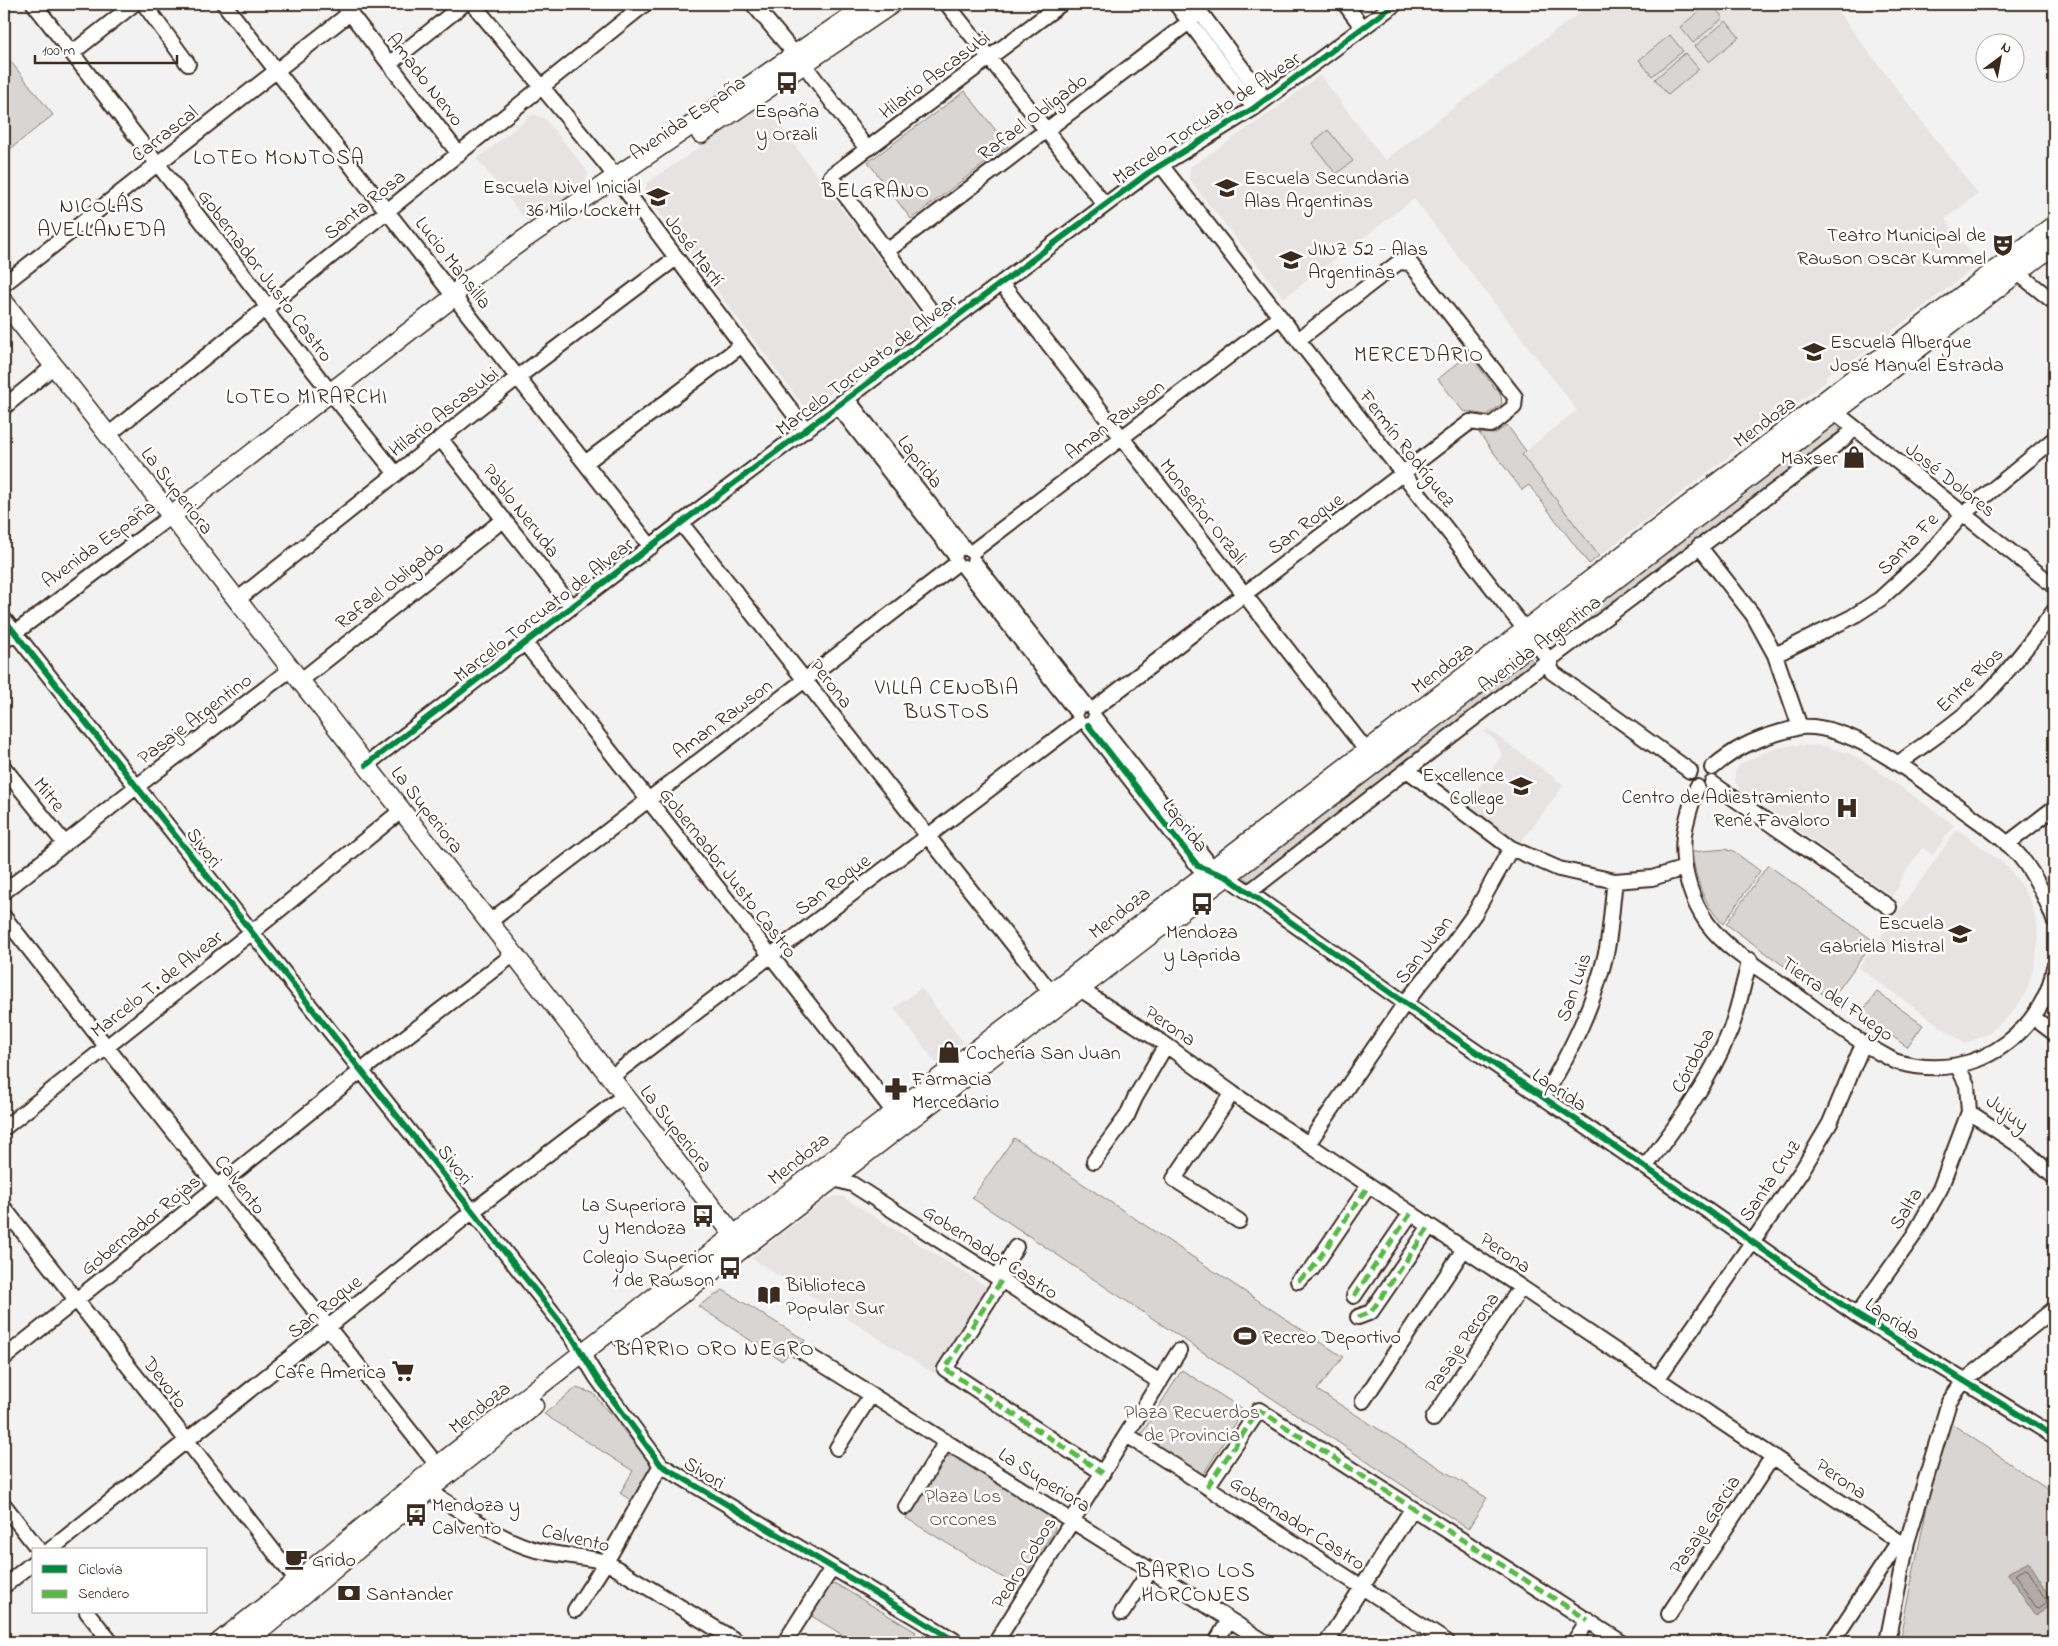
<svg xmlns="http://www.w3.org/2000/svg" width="2058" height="1646" viewBox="0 0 2058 1646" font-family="'Indie Flower',sans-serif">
<rect width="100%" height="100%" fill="#f3f2f2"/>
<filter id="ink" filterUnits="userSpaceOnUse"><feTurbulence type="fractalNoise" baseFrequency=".02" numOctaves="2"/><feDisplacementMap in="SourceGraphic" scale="10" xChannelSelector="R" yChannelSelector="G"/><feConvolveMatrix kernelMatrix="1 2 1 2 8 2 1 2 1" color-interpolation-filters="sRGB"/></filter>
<g filter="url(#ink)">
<path fill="#e6e3e2" d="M1591,4H1832L1978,194L1945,219L1979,264L1841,370L1838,368L1834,369L1826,376V381L1599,556L1521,455L1577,410L1414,199L1284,298L1189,179L1190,167L1272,112L1320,75L1385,160Z
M764,104L921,316L920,325L812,406L802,404L645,194L647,183Z
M533,114L544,118L585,168L588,174L583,187L529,224L477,159Z
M1488,729L1564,785L1521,842L1496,827L1466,805L1502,755L1495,740L1484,732Z
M1793,745L1825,746L1848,753L1867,763L1954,825L1933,855L1922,848L1898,883L1900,885L1892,896L1741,790L1735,781V772L1740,764L1772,749Z
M1957,829L2008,867L2021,885L2031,903L2037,924L2038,945L2034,966L2027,990L2018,1005L2005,1020L1987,1034L1965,1044L1859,968Z
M921,988L963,1042L936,1063L894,1008Z
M841,1196L989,1288L935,1374L751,1258L828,1198Z"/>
<path fill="#d8d5d2" stroke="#8a8078" d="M1708,4H1712L1723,18L1693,43L1680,27Z
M1726,21L1739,37L1709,62L1695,46Z
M1670,35L1683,51L1652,76L1639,60Z
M4,53L53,115L4,154Z
M1685,53L1699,69L1668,95L1655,79Z
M965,91L1008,146L911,219L868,162Z
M1328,130L1353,161L1336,174L1312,143Z
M1469,354L1501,396L1502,404L1487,415L1463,411L1438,379Z
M1835,422L1840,428L1839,432L1560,646H1557L1552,642L1553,638Z
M1507,425L1526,451L1522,455L1599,556L1589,564L1529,485L1522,490L1479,433L1495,434Z
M1526,658H1530L1535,664L1252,881H1248L1244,876L1245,873Z
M1726,849L1730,851L1732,850L1760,871L1723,924C1703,903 1696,880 1692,852Z
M1768,865L1874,941L1831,1000L1726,924Z
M1877,992L1923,1025L1907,1047L1861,1013Z
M1014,1138L1343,1357L1317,1390L1487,1498L1468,1529L972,1198Z
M723,1290L805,1340L793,1358L790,1352L782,1361L698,1306Z
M1182,1370L1244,1410L1202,1476L1140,1436Z
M576,1388L593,1393L654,1468L633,1502L620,1493L633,1471L544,1414Z
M1945,1419L2054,1494V1642H1899Z
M957,1455L1051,1514L1055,1529L1018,1587L906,1518L943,1458Z
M836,1584L916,1632L910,1642H854L810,1615L828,1587Z"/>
<path fill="#b2aba7" stroke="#827770" d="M2029,1562L2054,1602V1604L2036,1615L2007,1573Z"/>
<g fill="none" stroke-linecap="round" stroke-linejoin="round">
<path stroke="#6b5e55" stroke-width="1" d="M2025,1569L2028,1570L2047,1600L2046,1603L2039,1608L2036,1607L2015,1576L2016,1574Z"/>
<defs>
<path id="minor" d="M34,4L262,299L272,319L396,474
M144,4L188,64
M224,4L651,547
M343,4L459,154
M473,4L605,163L806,430
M753,4L809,71L867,149
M947,4L1105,205
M1176,4L1254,108
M1194,4L1265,99
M1345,4L1363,28
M72,53L134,4
M389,64L464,4
M1161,165L1549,660L1552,672L1690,771
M887,251L1201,13
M2008,270L2018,273L2054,302
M1001,283L1373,759
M4,284L350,13
M943,327L831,176L1061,4
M847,399L964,548
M1829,405L1835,412L2054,586
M838,406L955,555
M4,407L54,366
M108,435L645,4
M440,438L572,607
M585,463L742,345
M681,523L1057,1000
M1699,546L1753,615L1775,655L1800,727
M972,552L1280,317
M974,562L1086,705
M965,568L1076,711
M237,600L518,377L676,258
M4,619L572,1337L597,1378L661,1465L957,1642
M4,641L171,516
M525,643L900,1120
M1775,655L1852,617L1880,599L1927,556L1963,514L2054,439
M300,681L504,519
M1094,709L1470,422L1491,425L1514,407L1515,397L1410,263L1399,262L1298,340
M1095,718L1206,860L1208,871
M1088,725L1198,866L1227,877L1405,1003L1645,1167L1857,1315L2054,1436
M1899,763C1927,742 1959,722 1984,697C2010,670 2032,641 2054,611
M366,765L681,523L1148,173L1254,108L1395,4
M4,768L65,844
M1712,768C1734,749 1753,740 1781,732C1787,731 1794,728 1800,727C1851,722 1920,779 1959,807C1982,824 2008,840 2025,863C2038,881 2047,900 2054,920
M1407,770L1511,848L1559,869L1615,881L1652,878L1685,868
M1712,783L1889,907
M1697,787C1692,802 1686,819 1684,835C1681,861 1688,892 1702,915C1719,945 1754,964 1781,984C1814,1007 1845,1034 1880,1053C1886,1056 1892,1060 1897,1062C1937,1073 1976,1067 2008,1042C2032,1024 2050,996 2054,967
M2007,844L2054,808
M4,892L136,787L291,669
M1249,892L1549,660L1845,438L1854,428
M4,917L444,1474
M489,922L956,564
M1071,987L1083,991L1166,1045L1232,1093L1903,1544L1907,1542
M2034,1018L2054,1033
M1958,1067L1967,1085L1969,1112L2020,1146L2054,1177
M611,1077L1078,722
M1232,1093L1174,1179L1239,1221
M1543,1098C1571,1051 1595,1003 1607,949C1611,927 1612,903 1615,881
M4,1128L262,924L402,810
M1308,1144L1405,1003L1452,945L1475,913L1511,848
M1094,1161L1127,1116L1135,1098L1166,1045
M1645,1167C1678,1124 1710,1081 1730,1031C1739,1008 1743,983 1750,960
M827,1177L852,1184L1160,1382
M4,1208L297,1581
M997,1278L1016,1247
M1001,1281L945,1369L1103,1473
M1298,1281L1312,1269L1369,1185
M1354,1296L1411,1213
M1857,1315L1914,1235L1940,1189L1969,1112
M1358,1317L1371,1312L1430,1226
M803,1352L1265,1642
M4,1358L361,1071L514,954
M1658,1378L1801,1172L1830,1123L1863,1044
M1363,1401L1464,1249
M1433,1419L1521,1287
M1127,1435L1447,1642
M837,1448L871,1395
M1207,1487L1259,1410L1621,1642
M430,1489L440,1498C471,1517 505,1543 541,1551C563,1556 584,1556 606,1562L738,1642
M4,1505L39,1550
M906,1507L946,1442
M50,1550L473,1211L625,1095
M4,1586L34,1562
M575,1610L606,1562L661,1465
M87,1612L111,1642
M1122,1613L1150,1571
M1669,1614L1773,1456
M785,1642L832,1568
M996,1642L1179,1351
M1216,1642L1229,1620
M1327,1642L1412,1509
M1574,1642L1588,1620
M1832,1642L1899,1541
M1887,1642L1907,1542L1949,1402L1963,1382L2054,1309"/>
<path id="major" d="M701,134L892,4
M4,302L740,1243
M171,516L455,296L464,283L523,240L869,4
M622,1338L725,1262L1201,896L2054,245
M219,1642L297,1581L437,1466L734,1235L2054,225
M247,1642L430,1489L534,1406"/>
</defs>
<use href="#minor" stroke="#3b2a1e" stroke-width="18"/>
<use href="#major" stroke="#3b2a1e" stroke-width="21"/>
<use href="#minor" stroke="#fff" stroke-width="14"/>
<use href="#major" stroke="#fff" stroke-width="18"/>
<path stroke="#58b947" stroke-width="5" stroke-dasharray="10 5" stroke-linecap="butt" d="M1001,1281L945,1369L1103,1473
M1298,1281L1312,1269L1369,1185
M1354,1296L1411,1213
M1358,1317L1371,1312L1430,1226
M1207,1487L1259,1410L1588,1620"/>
<defs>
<path id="cycleway" d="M4,619L572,1337L597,1378L661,1465L957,1642
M1088,725L1198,866L1227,877L1405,1003L1645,1167L1857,1315L2054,1436
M366,765L681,523L1148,173L1254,108L1395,4"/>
</defs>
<use href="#cycleway" stroke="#fff" stroke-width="9"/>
<use href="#cycleway" stroke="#00873e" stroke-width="6"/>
</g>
</g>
<defs>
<symbol id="bus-bare" viewBox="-9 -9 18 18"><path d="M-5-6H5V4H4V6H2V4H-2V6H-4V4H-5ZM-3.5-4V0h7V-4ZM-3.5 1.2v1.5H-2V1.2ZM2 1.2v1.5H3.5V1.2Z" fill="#3b2a1e" stroke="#fff" stroke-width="2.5" paint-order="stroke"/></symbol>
<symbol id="school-bare" viewBox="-9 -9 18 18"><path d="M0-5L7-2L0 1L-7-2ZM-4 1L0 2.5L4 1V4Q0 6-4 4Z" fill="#3b2a1e" stroke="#fff" stroke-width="2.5" paint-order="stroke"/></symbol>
<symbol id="theatre-bare" viewBox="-9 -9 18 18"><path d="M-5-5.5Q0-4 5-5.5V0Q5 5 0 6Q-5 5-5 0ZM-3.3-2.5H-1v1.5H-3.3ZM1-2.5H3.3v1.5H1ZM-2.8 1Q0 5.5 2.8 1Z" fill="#3b2a1e" stroke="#fff" stroke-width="2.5" paint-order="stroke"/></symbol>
<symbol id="shop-bare" viewBox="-9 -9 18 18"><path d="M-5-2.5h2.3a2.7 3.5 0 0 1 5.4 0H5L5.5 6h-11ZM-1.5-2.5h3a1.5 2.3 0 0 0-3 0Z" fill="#3b2a1e" stroke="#fff" stroke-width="2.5" paint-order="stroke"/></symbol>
<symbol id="hospital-bare" viewBox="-9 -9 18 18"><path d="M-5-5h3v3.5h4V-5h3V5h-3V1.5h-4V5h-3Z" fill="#3b2a1e" stroke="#fff" stroke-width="2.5" paint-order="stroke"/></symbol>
<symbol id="pharmacy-bare" viewBox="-9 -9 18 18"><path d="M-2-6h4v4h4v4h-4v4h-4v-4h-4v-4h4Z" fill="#3b2a1e" stroke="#fff" stroke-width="2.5" paint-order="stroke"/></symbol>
<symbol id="library-bare" viewBox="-9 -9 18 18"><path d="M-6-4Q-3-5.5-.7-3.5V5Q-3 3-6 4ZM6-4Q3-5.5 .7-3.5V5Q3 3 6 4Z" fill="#3b2a1e" stroke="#fff" stroke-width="2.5" paint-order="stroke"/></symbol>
<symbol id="stadium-bare" viewBox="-9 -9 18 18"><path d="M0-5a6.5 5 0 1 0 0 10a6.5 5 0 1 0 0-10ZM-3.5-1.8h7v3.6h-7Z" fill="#3b2a1e" stroke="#fff" stroke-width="2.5" paint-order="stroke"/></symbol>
<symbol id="supermarket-bare" viewBox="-9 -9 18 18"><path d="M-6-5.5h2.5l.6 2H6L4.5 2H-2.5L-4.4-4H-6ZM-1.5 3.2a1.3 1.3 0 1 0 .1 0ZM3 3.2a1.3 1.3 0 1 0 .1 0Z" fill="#3b2a1e" stroke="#fff" stroke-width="2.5" paint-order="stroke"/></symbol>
<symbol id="cafe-bare" viewBox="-9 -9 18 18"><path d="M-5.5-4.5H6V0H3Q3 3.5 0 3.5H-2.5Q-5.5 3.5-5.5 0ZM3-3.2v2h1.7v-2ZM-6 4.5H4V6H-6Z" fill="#3b2a1e" stroke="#fff" stroke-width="2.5" paint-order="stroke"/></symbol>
<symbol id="bank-bare" viewBox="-9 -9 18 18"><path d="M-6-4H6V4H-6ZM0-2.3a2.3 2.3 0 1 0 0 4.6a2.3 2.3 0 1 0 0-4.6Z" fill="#3b2a1e" stroke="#fff" stroke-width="2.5" paint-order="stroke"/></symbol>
</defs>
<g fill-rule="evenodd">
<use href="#bus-bare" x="771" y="67" width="32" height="32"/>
<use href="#school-bare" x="1211" y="172" width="32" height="32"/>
<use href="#school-bare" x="642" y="181" width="32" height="32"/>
<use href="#theatre-bare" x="1987" y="229" width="32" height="32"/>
<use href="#school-bare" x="1275" y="244" width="32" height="32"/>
<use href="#school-bare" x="1798" y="336" width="32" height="32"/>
<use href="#shop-bare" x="1838" y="441" width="32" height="32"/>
<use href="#school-bare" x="1505" y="770" width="32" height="32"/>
<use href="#hospital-bare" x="1831" y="792" width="32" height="32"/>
<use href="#bus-bare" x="1186" y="888" width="32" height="32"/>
<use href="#school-bare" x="1944" y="918" width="32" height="32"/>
<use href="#shop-bare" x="933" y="1036" width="32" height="32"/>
<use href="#pharmacy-bare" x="880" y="1073" width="32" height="32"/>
<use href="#bus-bare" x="687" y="1200" width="32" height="32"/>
<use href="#bus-bare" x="714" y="1252" width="32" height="32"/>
<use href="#library-bare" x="753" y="1279" width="32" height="32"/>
<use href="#stadium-bare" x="1229" y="1320" width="32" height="32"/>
<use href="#supermarket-bare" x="387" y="1355" width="32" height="32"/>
<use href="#bus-bare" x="400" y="1499" width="32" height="32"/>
<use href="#cafe-bare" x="280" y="1543" width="32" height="32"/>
<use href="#bank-bare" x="333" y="1577" width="32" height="32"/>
</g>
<g text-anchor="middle" stroke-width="5" stroke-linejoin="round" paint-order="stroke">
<g font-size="20" fill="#3b2a1e" stroke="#fff">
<text transform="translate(934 74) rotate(-37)" y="7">Hilario Ascasubi</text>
<text transform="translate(426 79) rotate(52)" y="7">Amado Nervo</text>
<text transform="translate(1032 116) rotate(-37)" y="7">Rafael Obligado</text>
<text transform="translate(687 117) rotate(-34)" y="7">Avenida España</text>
<text transform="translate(1206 117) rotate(-34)" y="7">Marcelo Torcuato de Alvear</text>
<text transform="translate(164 133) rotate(-38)" y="7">Carrascal</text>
<text transform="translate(364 204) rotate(-39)" y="7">Santa Rosa</text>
<text transform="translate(695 250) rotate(53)" y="7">José Martí</text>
<text transform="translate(454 262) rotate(52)" y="7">Lucio Mansilla</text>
<text transform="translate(266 275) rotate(53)" y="7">Gobernador Justo Castro</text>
<text transform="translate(866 364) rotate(-37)" y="7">Marcelo Torcuato de Alvear</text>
<text transform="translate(443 411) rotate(-38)" y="7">Hilario Ascasubi</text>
<text transform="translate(1114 419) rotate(-37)" y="7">Aman Rawson</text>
<text transform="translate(1764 421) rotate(-37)" y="7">Mendoza</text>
<text transform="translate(1408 448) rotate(52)" y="7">Fermín Rodríguez</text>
<text transform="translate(921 461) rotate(52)" y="7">Laprida</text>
<text transform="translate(1951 479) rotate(38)" y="7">José Dolores</text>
<text transform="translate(178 490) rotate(52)" y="7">La Superiora</text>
<text transform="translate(522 510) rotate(52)" y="7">Pablo Neruda</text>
<text transform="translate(1204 511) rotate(52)" y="7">Monseñor Orzali</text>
<text transform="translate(1305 523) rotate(-37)" y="7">San Roque</text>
<text transform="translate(98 543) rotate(-36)" y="7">Avenida España</text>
<text transform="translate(1907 543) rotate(-46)" y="7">Santa Fe</text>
<text transform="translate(389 584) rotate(-38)" y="7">Rafael Obligado</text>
<text transform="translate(543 609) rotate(-38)" y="7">Marcelo Torcuato de Alvear</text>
<text transform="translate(1539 643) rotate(-37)" y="7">Avenida Argentina</text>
<text transform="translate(1442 667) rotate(-37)" y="7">Mendoza</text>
<text transform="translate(1969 679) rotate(-44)" y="7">Entre Ríos</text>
<text transform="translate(832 683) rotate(52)" y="7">Perona</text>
<text transform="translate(194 718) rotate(-37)" y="7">Pasaje Argentino</text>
<text transform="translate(722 718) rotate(-37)" y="7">Aman Rawson</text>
<text transform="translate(50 794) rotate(51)" y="7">Mitre</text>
<text transform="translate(428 809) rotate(52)" y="7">La Superiora</text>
<text transform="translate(1186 825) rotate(52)" y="7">Laprida</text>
<text transform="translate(205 847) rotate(52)" y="7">Sivori</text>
<text transform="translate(729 872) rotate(52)" y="7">Gobernador Justo Castro</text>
<text transform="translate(832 884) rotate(-37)" y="7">San Roque</text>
<text transform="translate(1119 912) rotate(-38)" y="7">Mendoza</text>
<text transform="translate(1423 949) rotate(-52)" y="7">San Juan</text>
<text transform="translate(156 983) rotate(-38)" y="7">Marcelo T. de Alvear</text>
<text transform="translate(1573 987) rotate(-71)" y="7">San Luis</text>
<text transform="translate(1838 998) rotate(35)" y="7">Tierra del Fuego</text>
<text transform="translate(1171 1025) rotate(34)" y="7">Perona</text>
<text transform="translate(1692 1060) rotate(-62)" y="7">Córdoba</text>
<text transform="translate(1560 1089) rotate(34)" y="7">Laprida</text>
<text transform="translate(2008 1112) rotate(37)" y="7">Jujuy</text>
<text transform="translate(677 1128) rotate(52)" y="7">La Superiora</text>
<text transform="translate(798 1158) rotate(-38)" y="7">Mendoza</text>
<text transform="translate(456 1164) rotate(52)" y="7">Sivori</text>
<text transform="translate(1769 1180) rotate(-56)" y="7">Santa Cruz</text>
<text transform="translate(241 1184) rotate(52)" y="7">Calvento</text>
<text transform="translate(1905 1208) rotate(-59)" y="7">Salta</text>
<text transform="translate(140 1224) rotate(-39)" y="7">Gobernador Rojas</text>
<text transform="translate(991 1251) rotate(33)" y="7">Gobernador Castro</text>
<text transform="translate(1506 1252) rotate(34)" y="7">Perona</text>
<text transform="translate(324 1306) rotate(-39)" y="7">San Roque</text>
<text transform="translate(1893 1318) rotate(33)" y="7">Laprida</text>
<text transform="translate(1461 1342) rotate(-56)" y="7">Pasaje Perona</text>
<text transform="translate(166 1382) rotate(52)" y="7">Devoto</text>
<text transform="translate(479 1407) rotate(-38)" y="7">Mendoza</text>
<text transform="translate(705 1472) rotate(31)" y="7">Sivori</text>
<text transform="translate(1842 1478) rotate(34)" y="7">Perona</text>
<text transform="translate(1045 1479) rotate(32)" y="7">La Superiora</text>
<text transform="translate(1298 1522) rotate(33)" y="7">Gobernador Castro</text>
<text transform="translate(1704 1524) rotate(-57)" y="7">Pasaje Garcia</text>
<text transform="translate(576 1537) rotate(13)" y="7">Calvento</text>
<text transform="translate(1023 1562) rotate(-58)" y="7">Pedro Cobos</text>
</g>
<g font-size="20" fill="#3b2a1e" stroke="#fff" text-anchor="start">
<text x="787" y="117" text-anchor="middle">España<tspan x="787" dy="23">y Orzali</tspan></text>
<text x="1244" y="184">Escuela Secundaria<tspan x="1244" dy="23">Alas Argentinas</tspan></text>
<text x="641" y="193" text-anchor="end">Escuela Nivel Inicial<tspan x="641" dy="23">36 Milo Lockett</tspan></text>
<text x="1986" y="241" text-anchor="end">Teatro Municipal de<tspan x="1986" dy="23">Rawson Oscar Kummel</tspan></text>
<text x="1308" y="255">JINZ 52 - Alas<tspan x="1308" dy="23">Argentinas</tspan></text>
<text x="1830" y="348">Escuela Albergue<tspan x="1830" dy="23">José Manuel Estrada</tspan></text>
<text x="1838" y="464" text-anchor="end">Maxser</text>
<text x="1504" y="781" text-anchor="end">Excellence<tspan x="1504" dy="23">College</tspan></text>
<text x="1830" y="803" text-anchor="end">Centro de Adiestramiento<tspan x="1830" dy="23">René Favaloro</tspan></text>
<text x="1944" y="929" text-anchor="end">Escuela<tspan x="1944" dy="23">Gabriela Mistral</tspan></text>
<text x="1202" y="938" text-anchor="middle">Mendoza<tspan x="1202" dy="23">y Laprida</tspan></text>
<text x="966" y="1059">Cochería San Juan</text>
<text x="912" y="1085">Farmacia<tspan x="912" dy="23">Mercedario</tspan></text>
<text x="686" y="1211" text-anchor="end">La Superiora<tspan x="686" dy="23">y Mendoza</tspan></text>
<text x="714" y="1263" text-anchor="end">Colegio Superior<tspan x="714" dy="23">1 de Rawson</tspan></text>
<text x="786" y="1291">Biblioteca<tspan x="786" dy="23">Popular Sur</tspan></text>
<text x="1262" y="1343">Recreo Deportivo</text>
<text x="386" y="1378" text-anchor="end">Cafe America</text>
<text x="432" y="1511">Mendoza y<tspan x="432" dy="23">Calvento</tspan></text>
<text x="312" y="1566">Grido</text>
<text x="366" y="1600">Santander</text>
</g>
<g font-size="20" fill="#62554b" stroke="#fff">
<text x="1192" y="1418">Plaza Recuerdos<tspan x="1192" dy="23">de Provincia</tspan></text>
<text x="963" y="1502">Plaza Los<tspan x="963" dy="23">Orcones</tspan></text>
</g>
<g font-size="21" letter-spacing="1" fill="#3b2a1e" stroke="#fff">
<text x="279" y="164">LOTEO MONTOSA</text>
<text x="876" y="197">BELGRANO</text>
<text x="102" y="212">NICOLÁS<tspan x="102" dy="24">AVELLANEDA</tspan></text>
<text x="1419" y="361">MERCEDARIO</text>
<text x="307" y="403">LOTEO MIRARCHI</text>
<text x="947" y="694">VILLA CENOBIA<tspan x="947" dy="24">BUSTOS</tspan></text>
<text x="715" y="1355">BARRIO ORO NEGRO</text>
<text x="1196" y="1577">BARRIO LOS<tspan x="1196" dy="24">HORCONES</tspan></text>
</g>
</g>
<rect width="2058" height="1646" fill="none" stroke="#fff" stroke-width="20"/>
<rect x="10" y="10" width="2038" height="1626" fill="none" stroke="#3b2a1e" stroke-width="2" filter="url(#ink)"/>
<rect x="32" y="1548" width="175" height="65" fill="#ffffff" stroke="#b1aaa5"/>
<rect x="42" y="1565" width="25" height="8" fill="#00873e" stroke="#b1aaa5"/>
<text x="78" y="1574" font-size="15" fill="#3b2a1e">Ciclovía</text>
<rect x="42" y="1590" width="25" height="8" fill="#58b947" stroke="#b1aaa5"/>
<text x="78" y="1598" font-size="15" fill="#3b2a1e">Sendero</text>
<g transform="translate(2000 58) rotate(32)"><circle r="24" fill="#ffffff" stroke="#b1aaa5"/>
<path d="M0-4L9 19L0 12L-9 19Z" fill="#3b2a1e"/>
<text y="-8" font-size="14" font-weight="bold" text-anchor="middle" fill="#3b2a1e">N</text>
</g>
<path d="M35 55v8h142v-8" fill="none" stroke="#3b2a1e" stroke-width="2.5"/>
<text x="42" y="55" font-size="15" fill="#3b2a1e" stroke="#ffffff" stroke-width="4" paint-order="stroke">100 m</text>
</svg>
